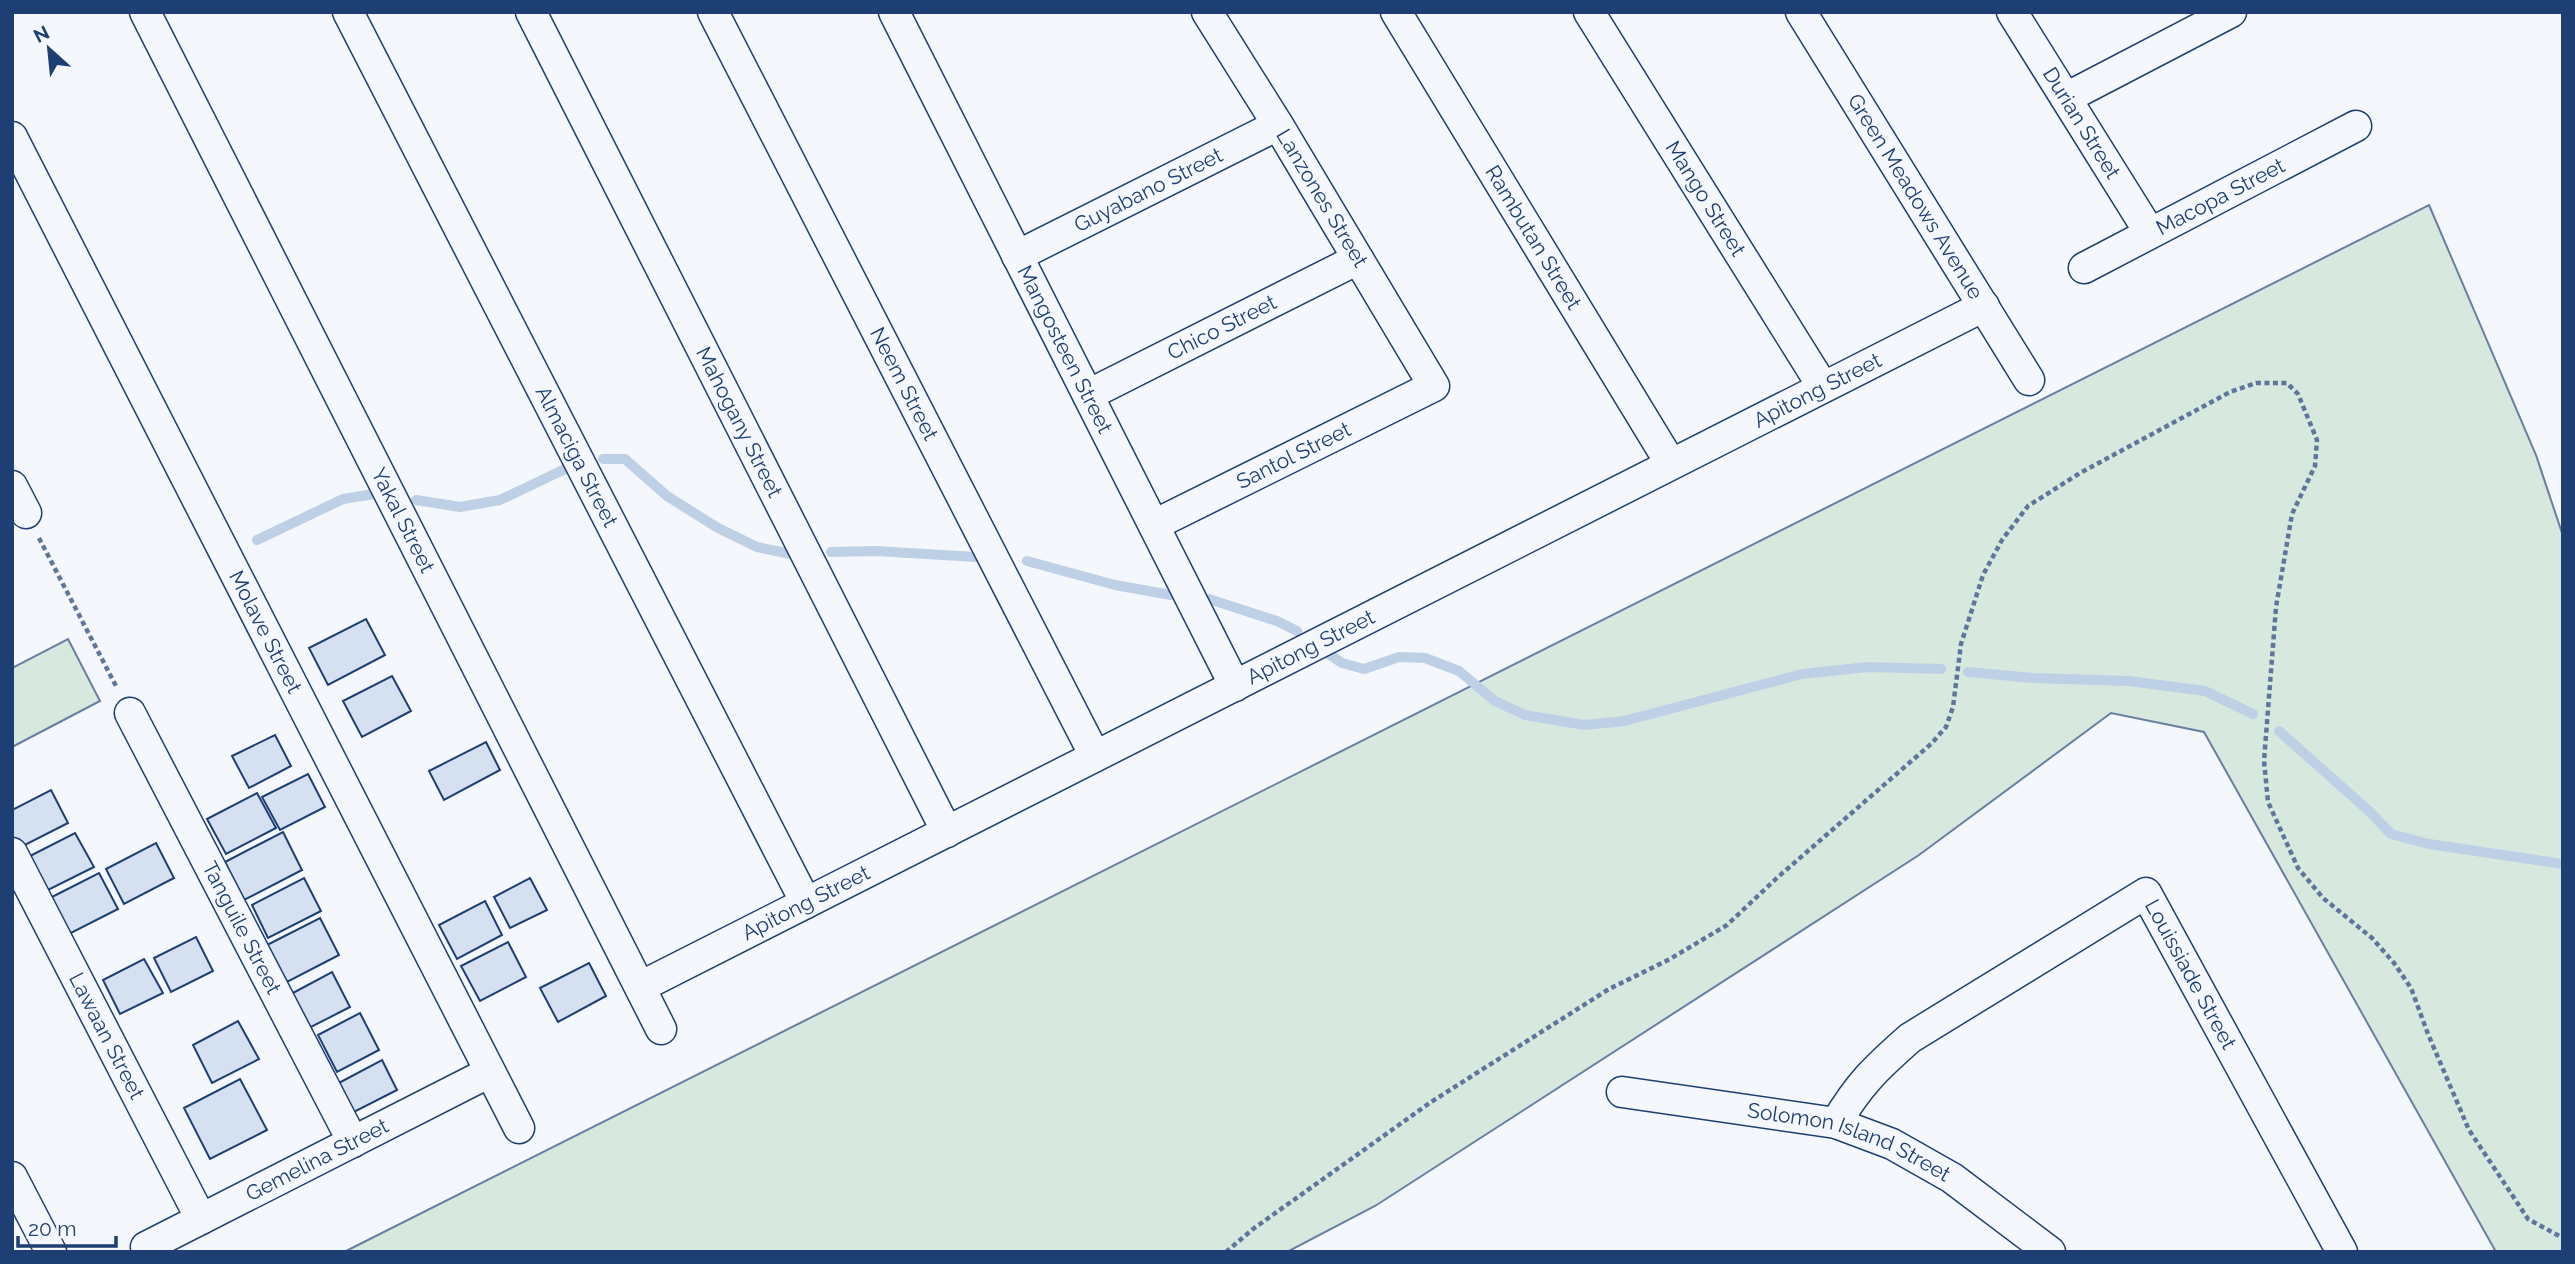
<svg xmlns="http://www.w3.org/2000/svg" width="2575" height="1264" viewBox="0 0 2575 1264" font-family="Raleway,sans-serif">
<rect width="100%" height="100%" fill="#f4f7fb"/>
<path fill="#d7e8df" stroke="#687fa3" stroke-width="2" d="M2429,205L2536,455L2563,536V1252H2496L2204,732L2111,713L1919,855L1375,1206L1287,1252H344Z
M68,639L100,701L12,747V668Z"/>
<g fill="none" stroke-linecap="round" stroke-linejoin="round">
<path stroke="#bed0e5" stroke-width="10" d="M603,459H625L667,496L718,528L757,547L796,555
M416,500L460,507L500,500L565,469
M257,540L343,499L380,493
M831,552L876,551L976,557
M1027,561L1115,585L1171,595
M1209,599L1277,621L1297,631
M1323,650L1342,663L1364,669L1399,657L1425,658L1459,671L1495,701L1525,715L1585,725L1624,721L1802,674L1868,667L1941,669
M1968,672L2033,678L2129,681L2205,691L2253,714
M2279,731L2369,811L2391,834L2429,844L2563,864"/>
</g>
<path fill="#d5e0f0" stroke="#1d3f73" stroke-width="2" d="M366,619L385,655L328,685L309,648Z
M392,676L411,711L362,737L343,701Z
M275,735L291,766L249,788L232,756Z
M486,742L500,770L444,800L429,771Z
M308,774L325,807L280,830L262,797Z
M51,790L68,823L19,848L12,835V810Z
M257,793L276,828L226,854L207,819Z
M283,832L302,870L244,900L225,862Z
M75,833L94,867L48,890L30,856Z
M156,843L174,878L124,904L106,869Z
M99,873L118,909L65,936L46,900Z
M304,878L321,911L268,938L252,905Z
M530,878L547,910L510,928L494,897Z
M485,901L502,935L457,959L439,925Z
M320,918L339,955L287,982L267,945Z
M196,937L213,971L171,992L154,958Z
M508,942L526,977L480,1001L461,966Z
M144,959L163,993L120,1014L103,980Z
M589,963L606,996L558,1022L540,988Z
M332,972L350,1007L309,1028L291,994Z
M360,1013L379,1050L337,1072L318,1035Z
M238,1021L259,1059L212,1083L193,1045Z
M382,1060L397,1090L350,1114L335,1085Z
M240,1079L267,1130L210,1159L184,1108Z"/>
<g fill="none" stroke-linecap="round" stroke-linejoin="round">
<defs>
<g id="street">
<path id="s1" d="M145,12L661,1029"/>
<path id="s2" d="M348,12L806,903"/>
<path id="s3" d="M531,12L947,832"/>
<path id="s4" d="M713,12L1095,756"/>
<path id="s5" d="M894,12L1235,686"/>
<path id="s6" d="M1396,12L1671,464"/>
<path id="s7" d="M1589,12L1823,387"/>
<path id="s8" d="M1801,12L2029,380"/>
<path id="s9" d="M2012,12L2150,233"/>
<path d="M2066,98L2231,12"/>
<path id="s10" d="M12,137L519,1128"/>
<path id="s11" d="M1017,256L1278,125"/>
<path id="s12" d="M2084,268L2356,126"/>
<path id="s13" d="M1088,395L1358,259"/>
<path d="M12,486L26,513"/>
<path id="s14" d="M1154,525L1434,386L1278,125L1207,12"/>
<path id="s15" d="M130,713L353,1142"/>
<path id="s16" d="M12,853L201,1219"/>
<path id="s17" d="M640,987L1984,306"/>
<path id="s18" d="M1622,1092L1836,1123L1892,1144L1952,1178L2050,1252"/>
<path id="s19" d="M1836,1123C1859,1084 1876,1068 1910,1038L2146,893L2342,1252"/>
<path d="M12,1177L51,1252"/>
<path id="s20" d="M146,1247L490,1072"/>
</g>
</defs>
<use href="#street" stroke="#1d3f73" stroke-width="33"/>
<path stroke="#5e769c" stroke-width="4.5" stroke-dasharray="5 3.5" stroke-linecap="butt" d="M39,538L116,686
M1226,1252L1253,1229L1431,1102L1609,989L1670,959L1727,925L1778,877L1931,744L1946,727L1953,707L1961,644L1983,575L2002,540L2028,506L2080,473L2230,392L2256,383H2287L2298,394L2317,440L2315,466L2292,514L2276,607L2264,761L2268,802L2298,868L2323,898L2372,938L2394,963L2411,988L2428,1034L2469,1130L2528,1219L2563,1238"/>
<use href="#street" stroke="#f4f7fb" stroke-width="30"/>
</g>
<g text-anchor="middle" stroke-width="5" stroke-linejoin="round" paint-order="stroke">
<g font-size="21" fill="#1d3f73" stroke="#f4f7fb">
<text dy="7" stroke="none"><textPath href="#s9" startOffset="131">Durian Street</textPath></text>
<text dy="7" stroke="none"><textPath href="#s11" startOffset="147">Guyabano Street</textPath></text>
<text dy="7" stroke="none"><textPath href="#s8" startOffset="217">Green Meadows Avenue</textPath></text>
<text dy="7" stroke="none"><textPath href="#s12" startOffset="154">Macopa Street</textPath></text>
<text transform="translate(1322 198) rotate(59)" y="7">Lanzones Street</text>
<text dy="7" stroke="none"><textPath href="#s7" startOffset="220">Mango Street</textPath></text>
<text dy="7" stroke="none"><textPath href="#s6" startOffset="264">Rambutan Street</textPath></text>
<text dy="7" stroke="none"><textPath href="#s13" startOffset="150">Chico Street</textPath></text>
<text dy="7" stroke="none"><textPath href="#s5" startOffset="378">Mangosteen Street</textPath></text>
<text dy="7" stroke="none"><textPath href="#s4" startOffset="418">Neem Street</textPath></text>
<text dy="7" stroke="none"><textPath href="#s17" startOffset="1320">Apitong Street</textPath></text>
<text dy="7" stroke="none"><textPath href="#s3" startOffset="460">Mahogany Street</textPath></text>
<text dy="7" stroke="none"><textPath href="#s14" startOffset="156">Santol Street</textPath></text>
<text dy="7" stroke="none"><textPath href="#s2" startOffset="500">Almaciga Street</textPath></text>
<text dy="7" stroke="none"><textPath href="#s1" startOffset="570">Yakal Street</textPath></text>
<text dy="7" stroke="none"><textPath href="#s10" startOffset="556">Molave Street</textPath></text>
<text dy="7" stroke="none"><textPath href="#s17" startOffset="752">Apitong Street</textPath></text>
<text dy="7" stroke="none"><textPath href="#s17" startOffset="186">Apitong Street</textPath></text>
<text dy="7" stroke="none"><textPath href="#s15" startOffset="242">Tanguile Street</textPath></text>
<text dy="7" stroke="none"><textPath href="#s19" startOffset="483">Louissiade Street</textPath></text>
<text dy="7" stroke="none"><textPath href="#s16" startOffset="206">Lawaan Street</textPath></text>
<text dy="7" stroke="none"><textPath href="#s18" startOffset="234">Solomon Island Street</textPath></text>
<text dy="7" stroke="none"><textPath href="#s20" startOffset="192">Gemelina Street</textPath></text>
</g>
</g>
<rect width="2575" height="1264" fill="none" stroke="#1d3f73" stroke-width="28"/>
<g transform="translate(49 49) rotate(333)" stroke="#f4f7fb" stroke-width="5" paint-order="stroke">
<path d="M0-5L12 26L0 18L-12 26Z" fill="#1d3f73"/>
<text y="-10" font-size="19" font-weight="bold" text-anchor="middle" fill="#1d3f73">N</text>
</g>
<path d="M18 1236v10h98v-10" fill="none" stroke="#1d3f73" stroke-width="3.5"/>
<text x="28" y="1236" font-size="21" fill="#1d3f73" stroke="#f4f7fb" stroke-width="5" paint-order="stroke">20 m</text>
</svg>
